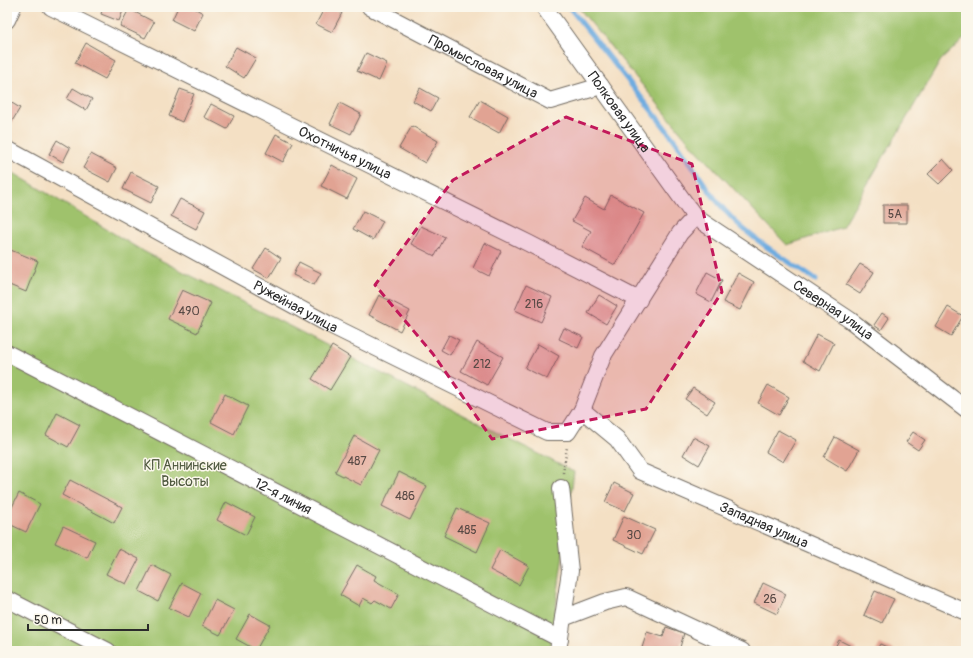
<svg xmlns="http://www.w3.org/2000/svg" width="973" height="658" viewBox="0 0 973 658" font-family="Pangolin,sans-serif">
<rect width="100%" height="100%" fill="#fbf7ec"/>
<filter id="ink" filterUnits="userSpaceOnUse"><feTurbulence type="fractalNoise" baseFrequency=".025" numOctaves="2"/><feDisplacementMap in="SourceGraphic" scale="8" xChannelSelector="R" yChannelSelector="G"/><feConvolveMatrix kernelMatrix="1 2 1 2 8 2 1 2 1" color-interpolation-filters="sRGB"/></filter>
<filter id="wash" filterUnits="userSpaceOnUse"><feTurbulence type="fractalNoise" baseFrequency=".012" numOctaves="4" result="noise"/><feDisplacementMap in="SourceGraphic" scale="16" xChannelSelector="R" yChannelSelector="G"/><feGaussianBlur stdDeviation="0.9" result="paint"/><feColorMatrix in="noise" values="0 0 0 0 0 0 0 0 0 0 0 0 0 0 0 0 0 1.4 0 .05"/><feComposite in="paint" operator="in"/></filter>
<g filter="url(#wash)">
<rect width="100%" height="100%" fill="#f4e0c4"/>
<path fill="#9fc26c" stroke="#65764c" d="M578,7H702L703,12L713,7H966V37L941,60L842,227L787,245L690,143Z
M7,169L141,250L574,472L550,651H7Z"/>
<g fill="none" stroke-linecap="round" stroke-linejoin="round">
<path stroke="#6eace0" stroke-width="5" d="M569,7C604,51 639,94 673,138C694,166 711,199 737,223C760,245 790,262 816,280"/>
</g>
<g id="blocks">
<path fill="#e1a393" d="M103,7L124,8L119,21L101,14Z
M178,7H192L203,13L194,31L172,20Z
M325,7H331L342,13L332,32L316,24Z
M129,9L154,22L145,38L120,26Z
M86,43L116,60L105,79L75,63Z
M236,47L256,58L244,78L225,66Z
M366,53L387,63L379,81L357,71Z
M73,88L92,99L86,110L67,99Z
M420,88L438,98L431,111L413,101Z
M180,89L194,94L182,122L169,116Z
M7,100L20,108L8,128L7,127Z
M480,100L508,116L499,133L470,117Z
M340,103L361,114L351,134L330,124Z
M211,104L234,116L227,129L204,117Z
M412,126L438,141L425,163L399,148Z
M276,134L293,143L283,162L266,153Z
M57,140L70,148L63,162L49,154Z
M91,154L117,168L110,182L83,168Z
M943,159L953,170L939,184L928,174Z
M332,165L357,179L347,199L321,186Z
M131,172L159,186L151,203L123,189Z
M611,195L644,213L615,265L582,247L591,231L572,221L585,198L604,209Z
M180,199L205,211L196,229L171,216Z
M883,205H907V223H883Z
M363,211L383,221L373,240L353,229Z
M421,226L445,237L435,256L411,244Z
M485,243L501,251L489,276L473,268Z
M266,248L281,258L269,278L253,269Z
M8,249L38,261L26,292L7,284Z
M299,262L321,273L314,285L293,275Z
M860,264L874,272L860,294L846,285Z
M707,272L722,280L711,302L696,294Z
M738,273L754,282L740,310L723,302Z
M526,285L552,297L541,322L515,310Z
M182,290L211,303L197,333L168,319Z
M379,295L410,311L400,331L369,315Z
M599,295L617,306L606,324L588,313Z
M948,307L963,316L951,336L936,327Z
M882,313L889,318L881,330L874,325Z
M564,328L583,337L578,348L559,339Z
M817,334L834,343L820,371L803,361Z
M449,335L459,340L450,355L441,350Z
M477,342L503,357L487,385L461,371Z
M538,344L559,356L547,379L525,368Z
M332,346L350,357L330,390L312,379Z
M768,385L789,397L779,415L758,403Z
M693,388L715,402L707,414L685,399Z
M225,394L248,406L234,434L211,422Z
M57,413L80,425L68,447L46,435Z
M778,430L796,440L783,462L766,452Z
M913,432L925,440L918,450L906,442Z
M354,436L379,450L361,485L335,472Z
M693,437L710,446L699,465L683,455Z
M835,437L859,450L847,471L824,457Z
M399,472L427,486L410,520L382,506Z
M70,480L122,507L114,523L62,495Z
M614,483L634,493L625,511L605,502Z
M19,493L40,504L26,532L7,523V517Z
M226,502L255,517L246,535L217,520Z
M457,508L490,523L477,552L444,536Z
M624,516L655,530L643,554L613,540Z
M63,526L95,541L87,558L55,543Z
M119,549L139,559L126,584L106,574Z
M500,550L529,566L519,585L490,570Z
M152,565L171,575L158,601L139,591Z
M357,565L376,576L374,580L399,594L391,609L375,600L372,603L363,598L359,606L340,595Z
M182,583L201,593L189,617L169,608Z
M763,583L786,594L777,614L754,603Z
M875,591L894,599L882,623L864,615Z
M215,600L234,610L220,635L202,626Z
M250,614L270,625L256,650L236,639Z
M666,627L684,633L679,651H641L647,632L663,637Z
M839,640L857,649L856,651H833Z
M880,644L896,651H876Z"/>
</g>
</g>
<g filter="url(#ink)">
<use href="#blocks" fill-opacity="0" stroke="#716a61" stroke-width="1"/>
<g fill="none" stroke-linecap="round" stroke-linejoin="round">
<defs>
<g id="minor">
<path id="s1" d="M51,7L528,243L639,300"/>
<path id="s2" d="M370,7L550,101L601,86"/>
<path id="s3" d="M544,7L695,217L850,320L966,409"/>
<path d="M7,20L13,7"/>
<path id="s4" d="M7,149L328,324L547,432H568L582,410L603,356L680,233L695,217"/>
<path id="s5" d="M7,353L560,639"/>
<path id="s6" d="M582,410L617,439L640,471L966,612"/>
<path d="M7,599L108,651"/>
<path d="M563,618L605,602L626,597L742,651"/>
<path d="M558,651L570,571L561,488"/>
</g>
</defs>
<use href="#minor" stroke="#716a61" stroke-width="18"/>
<path stroke="#716a61" stroke-width="2.5" stroke-dasharray="1 3" stroke-linecap="butt" d="M563,473L567,447"/>
<use href="#minor" stroke="#fff" stroke-width="16"/>
</g>
</g>
<path fill="#c2185b" fill-opacity="0.2" stroke="#c2185b" stroke-width="3" stroke-dasharray="8 5" stroke-linejoin="round" d="M566,117L692,164L722,292L646,409L492,439L433,354L375,285L453,180Z"/>
<g text-anchor="middle" stroke-width="3" stroke-linejoin="round" paint-order="stroke">
<g font-size="12" fill="#584945">
<text x="895" y="218">5А</text>
<text x="534" y="308">216</text>
<text x="189" y="315">490</text>
<text x="482" y="368">212</text>
<text x="357" y="465">487</text>
<text x="405" y="500">486</text>
<text x="467" y="534">485</text>
<text x="634" y="539">30</text>
<text x="770" y="603">26</text>
</g>
<g font-size="14" fill="#2b2b2b" stroke="#fbf7ec">
<text dy="5" stroke="none"><textPath href="#s2" startOffset="128">Промысловая улица</textPath></text>
<text dy="5" stroke="none"><textPath href="#s3" startOffset="129">Полковая улица</textPath></text>
<text dy="5" stroke="none"><textPath href="#s1" startOffset="328">Охотничья улица</textPath></text>
<text dy="5" stroke="none"><textPath href="#s4" startOffset="329">Ружейная улица</textPath></text>
<text dy="5" stroke="none"><textPath href="#s3" startOffset="425">Северная улица</textPath></text>
<text dy="5" stroke="none"><textPath href="#s5" startOffset="311">12-я линия</textPath></text>
<text dy="5" stroke="none"><textPath href="#s6" startOffset="220">Западная улица</textPath></text>
</g>
<g font-size="14" fill="#4e583e" stroke="#fbf7ec">
<text x="185" y="470">КП Аннинские<tspan x="185" dy="16">Высоты</tspan></text>
</g>
</g>
<rect width="973" height="658" fill="none" stroke="#fbf7ec" stroke-width="24"/>
<path d="M28 624v6h120v-6" fill="none" stroke="#2b2b2b" stroke-width="2"/>
<text x="34" y="624" font-size="12" fill="#2b2b2b" stroke="#fbf7ec" stroke-width="3" paint-order="stroke">50 m</text>
</svg>
